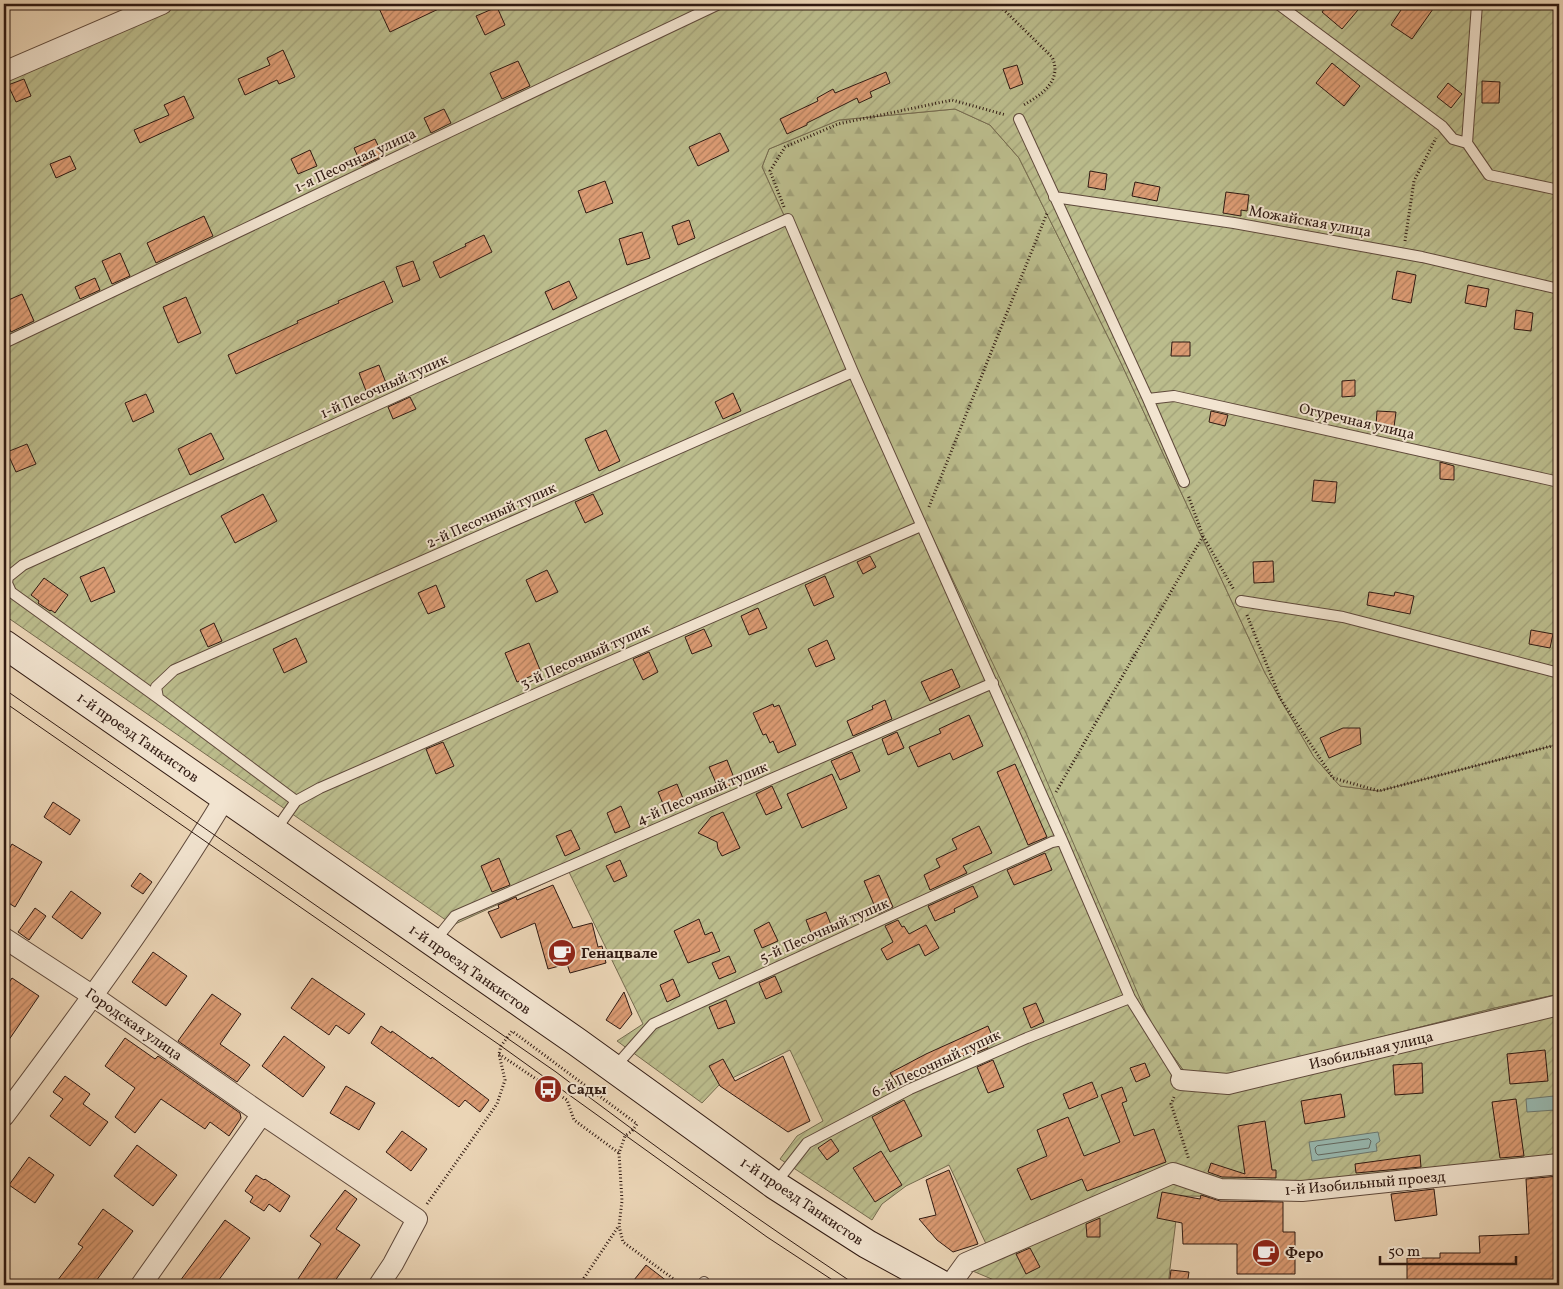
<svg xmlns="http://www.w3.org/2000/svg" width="1563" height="1289" viewBox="0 0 1563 1289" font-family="Vollkorn,serif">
<defs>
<pattern id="forest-firs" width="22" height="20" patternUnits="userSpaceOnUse" patternTransform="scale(1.25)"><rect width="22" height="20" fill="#bbbc8c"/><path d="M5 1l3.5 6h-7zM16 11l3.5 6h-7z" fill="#a1a178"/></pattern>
<pattern id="garden-furrows" width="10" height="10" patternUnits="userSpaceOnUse" patternTransform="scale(1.25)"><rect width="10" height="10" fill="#bbbc8c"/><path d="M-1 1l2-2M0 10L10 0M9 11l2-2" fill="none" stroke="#a1a178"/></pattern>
<pattern id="building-hatch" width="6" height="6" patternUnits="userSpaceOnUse" patternTransform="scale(1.25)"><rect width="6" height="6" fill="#db9b73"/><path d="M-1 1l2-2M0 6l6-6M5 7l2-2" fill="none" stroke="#b27e5d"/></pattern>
</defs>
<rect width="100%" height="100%" fill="#ebd5b6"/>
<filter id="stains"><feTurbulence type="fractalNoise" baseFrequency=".004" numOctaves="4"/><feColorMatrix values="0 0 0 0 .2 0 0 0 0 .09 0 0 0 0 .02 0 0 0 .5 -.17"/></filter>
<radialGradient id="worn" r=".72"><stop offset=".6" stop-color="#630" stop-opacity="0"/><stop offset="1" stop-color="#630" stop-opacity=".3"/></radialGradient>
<path fill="url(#forest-firs)" stroke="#766b4f" d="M955,109L990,125L1019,158L1121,363L1265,673L1314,757L1340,786L1379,791L1559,744V994L1495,1008L1225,1077L1184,1071L1153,1029L762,167L769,149L839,120Z"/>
<path fill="url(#garden-furrows)" stroke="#766b4f" d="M174,4H1559V744L1379,791L1340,786L1314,757L1265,673L1121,363L1019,158L990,125L955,109L839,120L769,149L762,167L886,440L1027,735L1153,1029L1184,1071L1225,1077L1495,1008L1559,994V1168L1304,1197L1179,1196L1168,1285H1015L994,1280L956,1264L987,1246L949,1165L906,1186L882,1204L872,1220L780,1159L797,1136L823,1121L790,1050L720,1084L702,1103L617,1041L643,1024L569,872L453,925L4,615V78Z"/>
<path fill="#98b8af" stroke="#6e7970" d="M1554,1096L1555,1110L1527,1112L1526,1099Z
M1378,1132L1380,1141L1376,1144L1377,1151L1312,1161L1309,1142Z"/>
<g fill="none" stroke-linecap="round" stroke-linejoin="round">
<path stroke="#646960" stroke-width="1" d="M1369,1139L1371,1141L1369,1148L1318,1155L1316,1153L1315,1148L1317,1146Z"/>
</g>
<path fill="url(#building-hatch)" stroke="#301a12" d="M377,4H449L390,32Z
M1328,4H1363L1342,29L1322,12Z
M1405,4H1425L1433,9L1412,39L1391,25Z
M497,7L505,25L485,35L476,16Z
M283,50L295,77L279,84L277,80L245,95L238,79L270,65L267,58Z
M518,61L530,86L502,99L490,73Z
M1332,63L1360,86L1344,106L1316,83Z
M1017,65L1023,84L1010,89L1003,69Z
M886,72L890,83L870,92L872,97L859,103L857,98L807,123V125L787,134L780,119L818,101L817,98L833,89L835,93Z
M24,79L31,96L16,102L8,85Z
M1482,81L1500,82L1499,103H1482Z
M1448,83L1462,94L1451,108L1437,97Z
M184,96L194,118L140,143L134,130L169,115L164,105Z
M444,109L451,123L431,133L424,118Z
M720,133L729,151L698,166L689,147Z
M375,139L383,156L362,166L354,148Z
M310,150L317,166L298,174L291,159Z
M70,156L76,169L56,178L50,164Z
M1090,171L1107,174L1105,190L1088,187Z
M605,181L613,203L586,213L578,191Z
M1135,182L1160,187L1157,201L1132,196Z
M1226,192L1249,195L1247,211L1241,210V216L1223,213Z
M204,216L213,236L156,263L147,243Z
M689,220L695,238L678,245L672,226Z
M642,232L650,258L627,265L619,239Z
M484,235L492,252L440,278L433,262L466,246L465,244Z
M120,253L130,276L112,284L102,261Z
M413,261L420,280L403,287L396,267Z
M1397,271L1416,275L1411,303L1392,299Z
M95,278L100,290L80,299L75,287Z
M384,281L393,302L236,374L228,355L298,323L297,321L339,303L338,301Z
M569,281L577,298L553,310L545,292Z
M1468,285L1489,289L1486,307L1465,303Z
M22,294L34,321L11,332L4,317V302Z
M186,297L201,333L178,343L163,307Z
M1516,310L1533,313L1531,331L1514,329Z
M1172,342H1190V356H1171Z
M379,365L388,388L368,396L359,373Z
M1355,380V396L1342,397V381Z
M733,393L741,411L723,419L715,402Z
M146,394L154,412L133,422L125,403Z
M410,397L416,409L393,419L388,407Z
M1211,411L1228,415L1225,426L1209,422Z
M1377,411L1396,412L1394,427L1376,426Z
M606,430L620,461L599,471L585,439Z
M211,433L224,459L190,475L178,449Z
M27,444L36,464L16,472L7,452Z
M1440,462L1454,466V480L1440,479Z
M1314,480L1337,482L1335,503L1312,501Z
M263,494L277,521L235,543L221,516Z
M593,494L603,514L585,523L575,502Z
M870,556L876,567L863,574L857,562Z
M1273,561L1274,582L1254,583L1253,562Z
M104,567L115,592L91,602L80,577Z
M547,570L558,592L536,602L526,580Z
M825,576L834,597L814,606L805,585Z
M44,578L68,595L55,613L51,610L50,611L38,603L39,601L31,595Z
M436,585L445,607L428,614L418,593Z
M1369,592L1394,596L1395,592L1414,596L1410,614L1367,605Z
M758,608L767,628L749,635L741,616Z
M214,623L222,641L208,647L200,630Z
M704,629L712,646L692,654L685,637Z
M1531,630L1553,634L1550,648L1529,644Z
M296,638L307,662L284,673L273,649Z
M827,640L835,659L816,667L808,649Z
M529,643L541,672L517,682L505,653Z
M649,652L658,672L643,680L633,659Z
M952,669L960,687L930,701L921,682Z
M885,700L892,719L853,736L847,721L873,709L872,706Z
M773,704L774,707L779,705L796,745L778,753L773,741L770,743L766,734L763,735L753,713Z
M969,715L983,746L953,760L950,753L918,767L909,747L941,733L939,729Z
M1343,728H1360L1361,744L1329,758L1320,738Z
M897,732L904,748L888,755L882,739Z
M443,742L454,766L436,774L426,749Z
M852,752L860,771L840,780L831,761Z
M727,760L736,783L719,790L709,767Z
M1015,764L1047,837L1028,845L997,772Z
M832,774L847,808L802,828L787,794Z
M677,784L685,803L666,811L658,792Z
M772,786L782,808L766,815L756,794Z
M53,802L80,820L70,835L44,817Z
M621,806L630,827L615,833L607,813Z
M723,812L740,848L722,856L718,849L717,842L698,833L711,817Z
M979,826L992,853L963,866L967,873L930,890L924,875L940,867L936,859L957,849L952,839Z
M571,830L580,849L565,856L556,836Z
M12,844L42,862L15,907L4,900V858Z
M1045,853L1052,870L1014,885L1007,870Z
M499,858L510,885L492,892L481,866Z
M620,860L627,876L614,882L606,866Z
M140,873L152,882L143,894L131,886Z
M879,875L893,907L878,914L864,881Z
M553,885L573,928L592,923L598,947L602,946L606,963L570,973L567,964L548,969L535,923L501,938L488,912L499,908L498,905L516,897L517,900Z
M973,886L978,897L954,909L955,912L935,921L928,906Z
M71,891L101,913L82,939L52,917Z
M35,908L46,916L29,940L18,932Z
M826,912L833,930L813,938L806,920Z
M699,919L705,935L712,932L720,951L688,963L674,931Z
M898,920L902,927L904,926L909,934L926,925L939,948L925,956L919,944L887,960L881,949L893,942L885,926Z
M769,922L778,941L762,948L754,930Z
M153,952L187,976L166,1006L132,982Z
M729,956L736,972L719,979L712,963Z
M775,976L782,992L766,999L759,983Z
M12,978L39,996L4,1047V990Z
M312,978L365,1014L349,1034L336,1025L329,1035L291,1008Z
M673,979L680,996L667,1002L660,985Z
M624,992L632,1014L620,1029L606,1020Z
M212,994L241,1014L220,1044L250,1065L237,1082L178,1041Z
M726,1000L735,1023L718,1029L709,1007Z
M1036,1003L1044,1022L1031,1028L1023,1008Z
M381,1026L391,1033L392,1031L431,1059L432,1057L489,1100L480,1112L465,1100L459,1107L371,1043Z
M988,1026L995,1043L987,1046L988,1048L972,1054L971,1052L899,1087L890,1073L926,1054Z
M284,1036L325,1067L303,1097L262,1066Z
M125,1038L155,1059L158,1056L240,1113L241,1118L229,1136L210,1122L205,1129L161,1099L135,1133L115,1117L135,1088L105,1066Z
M1545,1050L1548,1081L1510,1084L1507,1054Z
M783,1056L810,1121L788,1132L720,1086L709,1066L723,1059L735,1081Z
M993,1060L1004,1087L988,1093L977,1067Z
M1145,1063L1150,1076L1136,1082L1130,1068Z
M1422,1063L1423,1093L1395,1095L1393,1065Z
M65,1076L90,1094L83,1104L108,1122L90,1146L50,1116L63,1099L53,1092Z
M1092,1082L1098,1097L1069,1109L1063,1094Z
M346,1086L375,1103L359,1130L330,1113Z
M1122,1087L1127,1101L1122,1103L1134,1136L1154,1129L1166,1162L1087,1191L1082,1179L1031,1200L1017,1169L1047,1156L1037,1130L1068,1117L1084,1156L1120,1142L1101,1095Z
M1341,1094L1345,1117L1305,1124L1301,1101Z
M1516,1099L1524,1156L1500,1158L1492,1102Z
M904,1100L922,1136L890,1152L872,1117Z
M1265,1121L1272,1170H1276V1178L1222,1177L1208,1172L1211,1163L1245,1174L1238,1126Z
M402,1131L427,1149L411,1171L386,1152Z
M831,1139L839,1151L827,1160L818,1148Z
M137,1145L177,1175L153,1206L114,1176Z
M881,1151L902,1185L875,1202L853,1168Z
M1420,1155L1421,1167L1356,1173L1355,1164Z
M29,1157L54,1175L35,1203L9,1185Z
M949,1170L978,1244L953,1252L937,1240L919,1219L936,1215L926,1180Z
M256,1175L264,1180L265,1179L290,1196L280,1212L269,1204L264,1211L250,1202L253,1197L245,1191Z
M1559,1176V1280L1527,1281V1285H1407V1258H1440V1253H1480L1479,1236L1529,1234L1526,1179Z
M1434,1189L1437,1215L1395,1221L1391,1194Z
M345,1190L357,1199L336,1229L360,1245L332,1285H294L321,1244L310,1236Z
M1162,1192L1200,1199L1201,1195L1220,1201L1283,1202V1232H1295V1274H1237V1244H1183L1182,1223L1157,1218Z
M103,1209L133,1231L93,1285H54L83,1247L78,1244Z
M1100,1218V1237H1087L1086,1224Z
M225,1220L250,1238L215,1285H177Z
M1030,1248L1040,1267L1026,1274L1016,1254Z
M646,1265L672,1285H630Z
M1171,1270L1189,1272L1187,1285H1169Z"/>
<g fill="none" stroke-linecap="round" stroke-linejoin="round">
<defs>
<path id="service" d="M1278,4L1442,126L1453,139L1467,143L1477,4
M1019,119L1148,399L1184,482
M1467,143L1489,175L1559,190
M1054,197L1234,223L1422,257L1559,289
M4,343L719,4
M1148,399L1174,396L1559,482
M1241,601L1343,617L1559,673
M158,698L156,687L174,670L853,372
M296,801L158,698L11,592L7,583L8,577L23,565L788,219L853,372L1062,840L1130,998L1181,1080
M275,831L296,801L320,788L921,526
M434,942L455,916L993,683
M614,1068L653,1024L1052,842L1062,840
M775,1184L807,1143L910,1089L1027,1038L1130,998
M703,1285L704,1282"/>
<path id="minor" d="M4,72L162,4
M4,938L93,996L262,1114L417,1219L393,1264L379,1285
M1181,1080L1228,1084L1559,1005
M4,1116C81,1013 158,909 225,798
M141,1285L262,1114
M950,1285L966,1263L1173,1173L1220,1189L1302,1191L1559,1164"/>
<path id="secondary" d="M4,644L577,1042L775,1185L867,1244L942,1285"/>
</defs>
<use href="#service" stroke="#5f493b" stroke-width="12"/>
<use href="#minor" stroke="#5f493b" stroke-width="22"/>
<use href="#secondary" stroke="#301a12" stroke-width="30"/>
<path stroke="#301a12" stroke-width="3" stroke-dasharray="1 2.5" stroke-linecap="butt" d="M998,4L1052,57C1063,81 1041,95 1022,106
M784,207L770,171L785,147L838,124L952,100L1006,115
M1405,241L1414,181L1436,138
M929,507L1047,213
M1203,536L1234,590
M1247,615L1280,698L1333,778L1379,791L1559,744
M1056,792L1203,536L1188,495
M499,1054L567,1100L574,1120L619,1153
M1174,1097L1171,1104L1189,1160
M427,1204L497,1104L505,1080L499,1054L501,1046L512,1031L637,1124L632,1131L625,1136L619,1153L622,1201L619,1226L623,1242L675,1280L678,1285
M582,1285L584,1278L618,1227"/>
<use href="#service" stroke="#f2e4d0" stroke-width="10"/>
<use href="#minor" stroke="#f2e4d0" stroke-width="20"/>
<use href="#secondary" stroke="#f2e4d0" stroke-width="28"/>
<path stroke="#301a12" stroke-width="1" d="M4,689L556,1072C654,1147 754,1217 856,1285
M4,702L501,1046L767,1237L840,1285"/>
</g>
<defs>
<symbol id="cafe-disc" viewBox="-11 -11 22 22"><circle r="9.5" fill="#8f2418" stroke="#f2e4d0"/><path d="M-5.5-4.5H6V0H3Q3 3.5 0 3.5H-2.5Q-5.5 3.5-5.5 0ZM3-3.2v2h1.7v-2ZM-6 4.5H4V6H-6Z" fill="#fff"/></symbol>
<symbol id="bus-disc" viewBox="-11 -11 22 22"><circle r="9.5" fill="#8f2418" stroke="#f2e4d0"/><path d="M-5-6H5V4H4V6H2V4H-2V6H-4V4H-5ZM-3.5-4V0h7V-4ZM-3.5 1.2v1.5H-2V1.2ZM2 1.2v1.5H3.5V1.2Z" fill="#fff"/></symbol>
</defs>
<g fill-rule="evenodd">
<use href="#cafe-disc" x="546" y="937" width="32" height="32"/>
<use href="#bus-disc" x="532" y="1073" width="32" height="32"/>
<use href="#cafe-disc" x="1250" y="1237" width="32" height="32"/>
</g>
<g text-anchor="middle" stroke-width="4" stroke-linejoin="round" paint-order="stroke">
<g font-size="15" fill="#301a12" stroke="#f2e4d0">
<text transform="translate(355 160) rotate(-25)" y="5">1-я Песочная улица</text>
<text transform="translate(1310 221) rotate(10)" y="5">Можайская улица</text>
<text transform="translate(384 386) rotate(-24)" y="5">1-й Песочный тупик</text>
<text transform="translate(1357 421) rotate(13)" y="5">Огуречная улица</text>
<text transform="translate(491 515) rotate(-24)" y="5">2-й Песочный тупик</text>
<text transform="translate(585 656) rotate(-24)" y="5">3-й Песочный тупик</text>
<text transform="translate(138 737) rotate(35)" y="5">1-й проезд Танкистов</text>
<text transform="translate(702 793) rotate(-23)" y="5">4-й Песочный тупик</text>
<text transform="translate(824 930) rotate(-24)" y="5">5-й Песочный тупик</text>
<text transform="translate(470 969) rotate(35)" y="5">1-й проезд Танкистов</text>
<text transform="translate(134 1024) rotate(35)" y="5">Городская улица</text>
<text transform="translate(1371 1050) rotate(-13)" y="5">Изобильная улица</text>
<text transform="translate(936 1063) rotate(-25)" y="5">6-й Песочный тупик</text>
<text transform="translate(1365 1183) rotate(-5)" y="5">1-й Изобильный проезд</text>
<text transform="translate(802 1201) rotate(34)" y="5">1-й проезд Танкистов</text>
</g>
<g font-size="15" font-weight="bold" fill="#301a12" stroke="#f2e4d0" text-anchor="start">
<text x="581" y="958">Генацвале</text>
<text x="567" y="1094">Сады</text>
<text x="1285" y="1258">Феро</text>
</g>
</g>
<rect width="1563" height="1289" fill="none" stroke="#ebd5b6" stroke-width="20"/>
<rect x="5" y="5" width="1553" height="1279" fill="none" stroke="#301a12" stroke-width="2.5"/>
<rect x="10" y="10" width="1543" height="1269" fill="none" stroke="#301a12"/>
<path d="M1380 1256v8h136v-8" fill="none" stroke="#301a12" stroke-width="2.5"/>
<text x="1388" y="1256" font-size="15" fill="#301a12" stroke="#f2e4d0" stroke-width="4" paint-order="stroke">50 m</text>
<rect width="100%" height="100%" filter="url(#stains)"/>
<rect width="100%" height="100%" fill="url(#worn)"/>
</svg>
